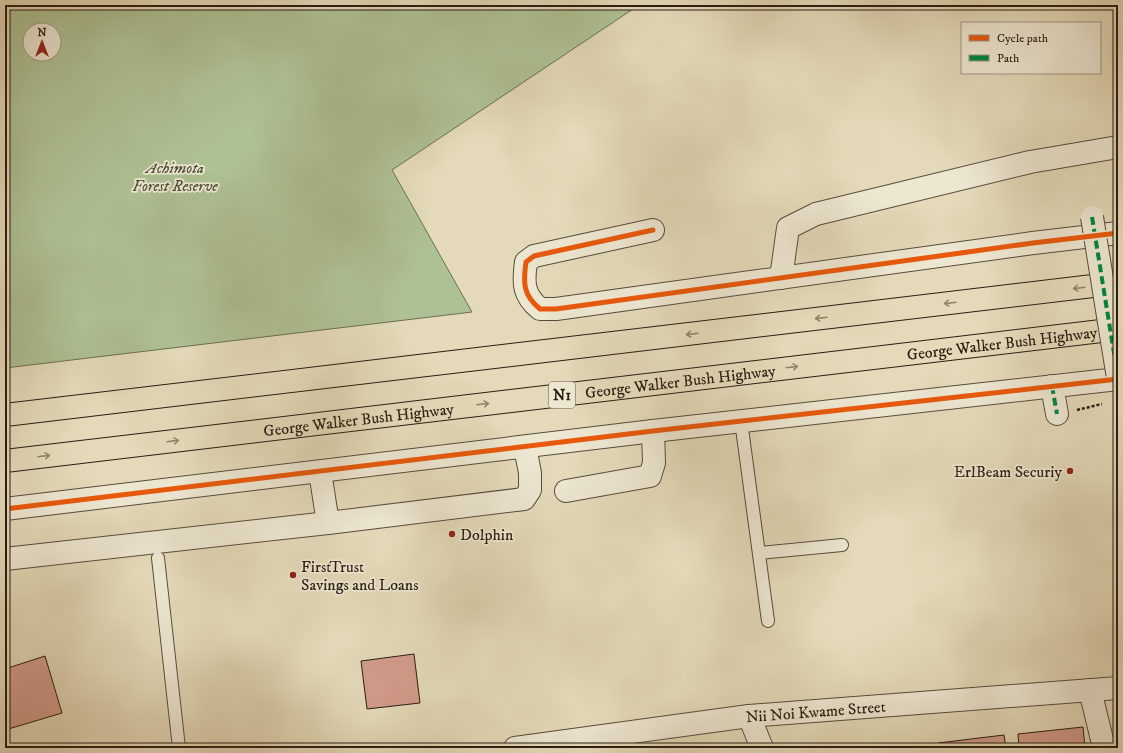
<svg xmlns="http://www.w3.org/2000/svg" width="1123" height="753" viewBox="0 0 1123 753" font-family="'IM FELL DW Pica',serif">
<rect width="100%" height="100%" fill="#e4dab9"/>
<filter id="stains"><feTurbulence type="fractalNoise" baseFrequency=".005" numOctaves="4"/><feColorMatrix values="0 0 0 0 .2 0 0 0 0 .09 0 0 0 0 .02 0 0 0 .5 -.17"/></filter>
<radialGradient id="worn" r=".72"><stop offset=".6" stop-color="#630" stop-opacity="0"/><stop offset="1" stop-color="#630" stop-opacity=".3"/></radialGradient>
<path fill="#aec194" stroke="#6c6f53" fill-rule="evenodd" d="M5,5H639L392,170L472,312L5,368ZM30,30H54V54H30Z"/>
<path fill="#d29c8b" stroke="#291d12" d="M414,654L420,703L367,709L361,661Z
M45,656L62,713L5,730V669Z
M1083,727L1085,748H1019L1018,734Z
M1004,735L1006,748H939L938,743Z"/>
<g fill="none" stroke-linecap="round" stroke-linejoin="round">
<defs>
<path id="lane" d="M741,421L768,621
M759,553L842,545
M158,558L179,748"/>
<g id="street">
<path d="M653,230L534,256L526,262C523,283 523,295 540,309H556L1033,243L1118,233"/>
<path d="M781,278L788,228L816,214L1030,162L1118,147"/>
<path d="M1052,386L1057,414"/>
<path d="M320,472L328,523"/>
<path d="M566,491L650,476L654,463L653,431"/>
<path d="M5,509L653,431L1118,379"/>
<path d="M5,559L328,523L524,499L530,490V473L525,447"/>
<path d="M1090,690L1104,748"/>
<path d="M749,716L762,748"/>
<path id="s1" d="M515,748L749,716L1118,688"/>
</g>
<g id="highway">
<path d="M5,415L1118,283"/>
<path id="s2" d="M5,461L1118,329"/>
</g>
</defs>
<use href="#lane" stroke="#584c3c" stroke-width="14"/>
<use href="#street" stroke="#584c3c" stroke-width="24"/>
<use href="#highway" stroke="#291d12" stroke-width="24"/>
<path stroke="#291d12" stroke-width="2.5" stroke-dasharray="3 2" stroke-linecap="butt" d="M1077,410L1102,404"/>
<use href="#lane" stroke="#ede7d2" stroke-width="12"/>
<use href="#street" stroke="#ede7d2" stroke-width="22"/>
<use href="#highway" stroke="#e4dab9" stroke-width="22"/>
<defs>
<path id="street-bridge" d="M1092,217L1118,378"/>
</defs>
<use href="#street-bridge" stroke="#584c3c" stroke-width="24" stroke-linecap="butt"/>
<use href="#street-bridge" stroke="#ede7d2" stroke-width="22"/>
<path stroke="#00873e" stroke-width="4" stroke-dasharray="8 4" stroke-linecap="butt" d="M1092,217L1118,378
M1052,386L1057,414"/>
<defs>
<path id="cycleway" d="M653,230L534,256L526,262C523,283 523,295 540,309H556L1033,243L1118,233
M5,509L653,431L1118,379"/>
</defs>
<use href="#cycleway" stroke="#ede7d2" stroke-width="8"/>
<use href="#cycleway" stroke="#e8590c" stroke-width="5"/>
</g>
<defs><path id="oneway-shaft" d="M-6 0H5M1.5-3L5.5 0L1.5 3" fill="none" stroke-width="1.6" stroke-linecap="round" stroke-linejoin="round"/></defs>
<g stroke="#90856e">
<use href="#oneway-shaft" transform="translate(1079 288) rotate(173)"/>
<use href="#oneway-shaft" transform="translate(950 303) rotate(173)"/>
<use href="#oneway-shaft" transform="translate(821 318) rotate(173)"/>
<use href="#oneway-shaft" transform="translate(692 334) rotate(173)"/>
<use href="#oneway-shaft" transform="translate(792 367) rotate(-7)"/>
<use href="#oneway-shaft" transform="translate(483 404) rotate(-7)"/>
<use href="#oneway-shaft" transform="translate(173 441) rotate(-7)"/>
<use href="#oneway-shaft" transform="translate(44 456) rotate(-7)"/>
</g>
<g fill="#8f2418" stroke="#ede7d2" stroke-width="1.5">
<circle cx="1070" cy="471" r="4"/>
<circle cx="452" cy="534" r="4"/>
<circle cx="293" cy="575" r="4"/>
</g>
<g text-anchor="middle" stroke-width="3.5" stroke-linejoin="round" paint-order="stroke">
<rect fill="#ede7d2" stroke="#645a4c" stroke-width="1" x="549" y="382" width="26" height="26" rx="3"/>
<g font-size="15" font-weight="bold" fill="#291d12">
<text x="562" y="400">N1</text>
</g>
<g font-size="16" font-style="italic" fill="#514e39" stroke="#ede7d2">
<text x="175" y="173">Achimota<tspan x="175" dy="18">Forest Reserve</tspan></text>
</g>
<g font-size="16" fill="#291d12" stroke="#ede7d2">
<text dy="6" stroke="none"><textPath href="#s2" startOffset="1004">George Walker Bush Highway</textPath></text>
<text dy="6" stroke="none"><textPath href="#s2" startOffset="680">George Walker Bush Highway</textPath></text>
<text dy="6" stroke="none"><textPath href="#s2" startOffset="356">George Walker Bush Highway</textPath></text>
<text dy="6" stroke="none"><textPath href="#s1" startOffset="303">Nii Noi Kwame Street</textPath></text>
</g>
<g font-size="16" fill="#291d12" stroke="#ede7d2" text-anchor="start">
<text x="1062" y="477" text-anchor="end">ErlBeam Securiy</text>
<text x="460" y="540">Dolphin</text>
<text x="301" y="572">FirstTrust<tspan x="301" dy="18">Savings and Loans</tspan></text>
</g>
</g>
<rect width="1123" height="753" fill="none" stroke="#e4dab9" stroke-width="20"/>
<rect x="6" y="6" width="1111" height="741" fill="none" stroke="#291d12" stroke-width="2"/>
<rect x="10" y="10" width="1103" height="733" fill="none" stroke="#291d12"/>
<rect x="961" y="22" width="140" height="52" fill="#ede7d2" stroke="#9f9685"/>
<rect x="969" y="35" width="20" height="6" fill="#e8590c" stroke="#9f9685"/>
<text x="997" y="42" font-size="12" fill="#291d12">Cycle path</text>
<rect x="969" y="55" width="20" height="6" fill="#00873e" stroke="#9f9685"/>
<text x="997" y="62" font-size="12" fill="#291d12">Path</text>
<g transform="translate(42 42)"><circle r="19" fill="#ede7d2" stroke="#9f9685"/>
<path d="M0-3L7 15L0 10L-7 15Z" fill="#8f2418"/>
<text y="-6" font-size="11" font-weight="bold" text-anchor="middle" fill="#291d12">N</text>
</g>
<rect width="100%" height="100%" filter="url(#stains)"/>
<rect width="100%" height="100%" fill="url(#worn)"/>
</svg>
